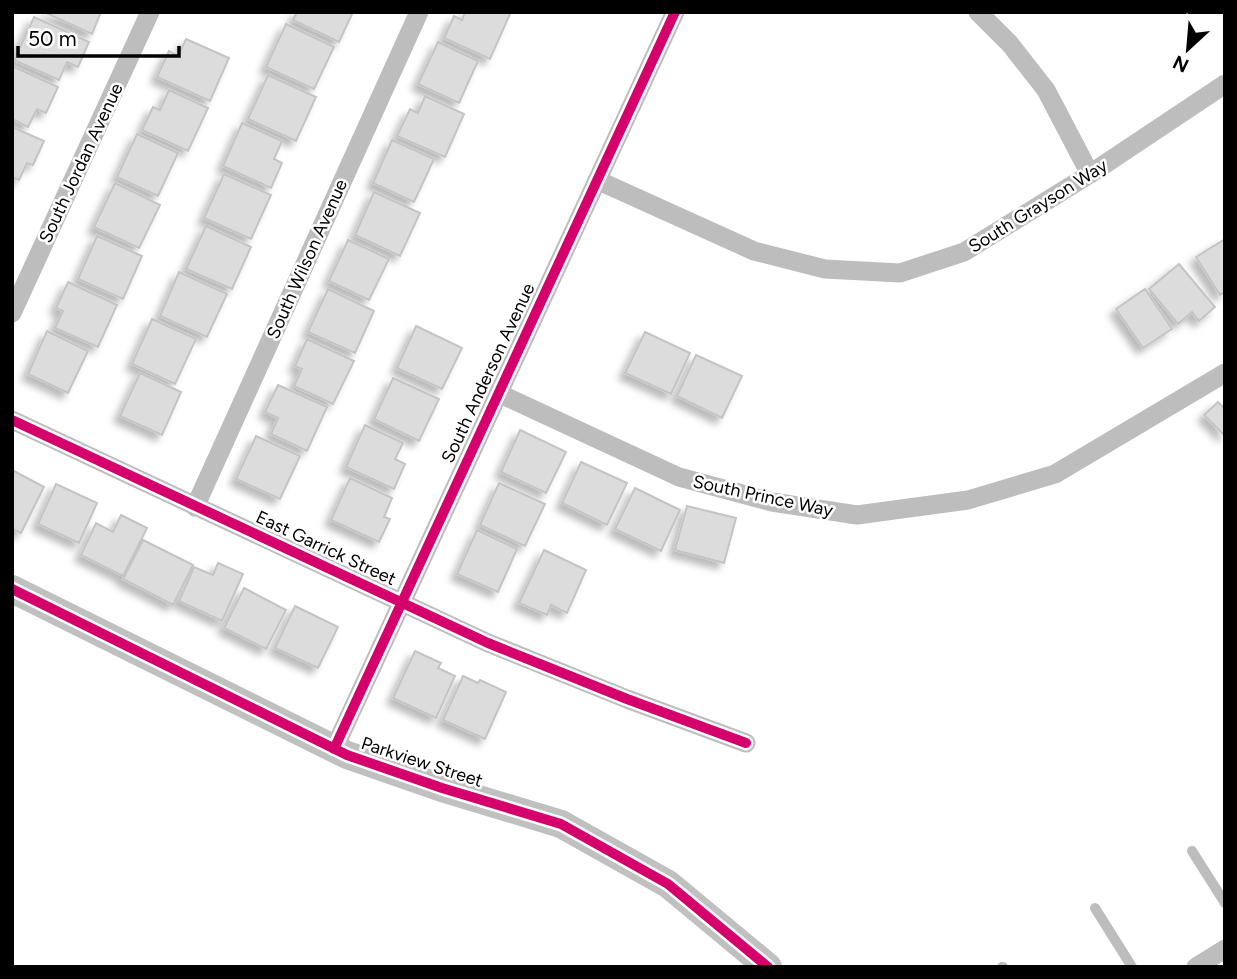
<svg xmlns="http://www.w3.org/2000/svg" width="1237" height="979" viewBox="0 0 1237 979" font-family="Figtree,sans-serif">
<defs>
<filter id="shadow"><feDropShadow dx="-6" dy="6" stdDeviation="3.5" flood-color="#0004"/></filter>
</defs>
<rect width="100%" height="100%" fill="#fff"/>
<path fill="#dcdcdc" stroke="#c4c4c4" stroke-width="2" filter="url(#shadow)" d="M44,12H101L92,34Z
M297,12H353L339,42L293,20Z
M465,12H506L510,14L490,59L444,38L454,16L462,20Z
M34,17L89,42L78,67L67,62L59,80L14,60Z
M286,24L334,47L314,89L266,67Z
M186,39L229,58L210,101L157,77L169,51L178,56Z
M438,42L478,61L459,103L418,84Z
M12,66L58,87L46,113L37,109L28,127L12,119Z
M268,75L316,97L296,141L248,119Z
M169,90L208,108L188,151L142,130L153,107L160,110Z
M425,96L464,114L445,157L397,136L410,109L418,113Z
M242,123L282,141L274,159L282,163L271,188L223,166Z
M12,127L44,141L33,165L27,163L19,180L12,177Z
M137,134L178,153L158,196L117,177Z
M392,140L434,159L414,202L373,183Z
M224,174L271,195L251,239L204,218Z
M115,183L160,205L139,248L94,227Z
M374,192L420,213L400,256L355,235Z
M206,226L251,247L232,289L186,269Z
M97,236L142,256L123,299L78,279Z
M1225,239V292L1220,295L1196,257Z
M348,240L389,259L369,300L329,281Z
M1179,264L1215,307L1199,321L1192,312L1178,324L1149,289Z
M179,272L227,294L207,337L160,316Z
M68,282L117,305L98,347L55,328L63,311L56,308Z
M328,289L374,311L355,353L308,332Z
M1145,289L1172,329L1143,348L1116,309Z
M152,319L196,339L175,384L132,364Z
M416,326L462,348L442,389L397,368Z
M47,331L88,351L68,393L28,374Z
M645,332L690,353L671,394L625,373Z
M307,339L354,361L333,404L294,386L302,369L295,366Z
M696,355L742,376L722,418L677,396Z
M140,373L181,392L162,435L120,416Z
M393,378L439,399L419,441L374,419Z
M278,385L327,407L307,451L271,434L278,418L265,412Z
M1218,402L1225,409V436L1204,415Z
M365,425L403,443L395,459L405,464L394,489L346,467Z
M520,430L566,452L546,493L501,472Z
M256,436L300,456L280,499L236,479Z
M581,462L627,483L607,525L562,503Z
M12,470L44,487L21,533L12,529Z
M350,478L392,498L384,517L390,519L379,542L331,520Z
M499,483L545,504L525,546L480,525Z
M56,484L97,503L79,543L38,524Z
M635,488L680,510L661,551L615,529Z
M687,506L736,518L724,563L675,550Z
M121,515L147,528L123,576L81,555L96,523L113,532Z
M477,530L517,549L498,592L457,574Z
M143,540L193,565L173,605L123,579Z
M544,550L586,570L567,613L551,605L547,615L519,603Z
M218,563L243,574L222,621L179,601L194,567L213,575Z
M244,588L286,610L266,649L224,628Z
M295,606L338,627L318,668L275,648Z
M415,651L441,663L438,668L455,676L436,718L393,698Z
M463,676L478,683L480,680L506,692L485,739L443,720Z"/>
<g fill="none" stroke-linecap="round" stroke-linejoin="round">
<path stroke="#bdbdbd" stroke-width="10" d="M1192,851L1225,903
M1095,908L1132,967
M1002,967H1003"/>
<path stroke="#bdbdbd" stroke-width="19" d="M978,12L1010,44L1046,90L1090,174
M597,180L754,251L825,269L900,273L964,252L1090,174L1225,84
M12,313L150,12
M498,393L679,477L772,502L857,515L968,500L1055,474L1225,373
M12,420L488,643L627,699L746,743
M195,507L419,12
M334,749L675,12
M1196,967L1225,949"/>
<path stroke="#c0c0c0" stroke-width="28" d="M12,589L347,755L442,788L561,824L668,884L768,967"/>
<defs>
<path id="cycleway" d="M12,420L488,643L627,699L746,743
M12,589L347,755L442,788L561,824L668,884L768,967
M334,749L675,12"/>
</defs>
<use href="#cycleway" stroke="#fff" stroke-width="15"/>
<use href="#cycleway" stroke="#d6006c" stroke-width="10"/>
</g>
<g text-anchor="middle" stroke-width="5" stroke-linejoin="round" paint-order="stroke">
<g font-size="18" fill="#000" stroke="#fff">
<text transform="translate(81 163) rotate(-65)" y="6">South Jordan Avenue</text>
<text transform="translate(1038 206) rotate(-32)" y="6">South Grayson Way</text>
<text transform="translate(307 259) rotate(-66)" y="6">South Wilson Avenue</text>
<text transform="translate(488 373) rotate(-65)" y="6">South Anderson Avenue</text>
<text transform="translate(763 496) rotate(12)" y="6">South Prince Way</text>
<text transform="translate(326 548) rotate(25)" y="6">East Garrick Street</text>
<text transform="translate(422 762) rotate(18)" y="6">Parkview Street</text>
</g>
</g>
<rect width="1237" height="979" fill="none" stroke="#000000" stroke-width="28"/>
<g transform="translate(1188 49) rotate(206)" stroke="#ffffff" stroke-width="5" paint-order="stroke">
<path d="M0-5L12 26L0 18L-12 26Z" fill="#000000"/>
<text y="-10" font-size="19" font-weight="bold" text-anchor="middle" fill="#000000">N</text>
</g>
<path d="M18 46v10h161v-10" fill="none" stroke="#000000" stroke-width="3.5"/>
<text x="28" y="46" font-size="21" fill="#000000" stroke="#ffffff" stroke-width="5" paint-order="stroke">50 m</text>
</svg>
